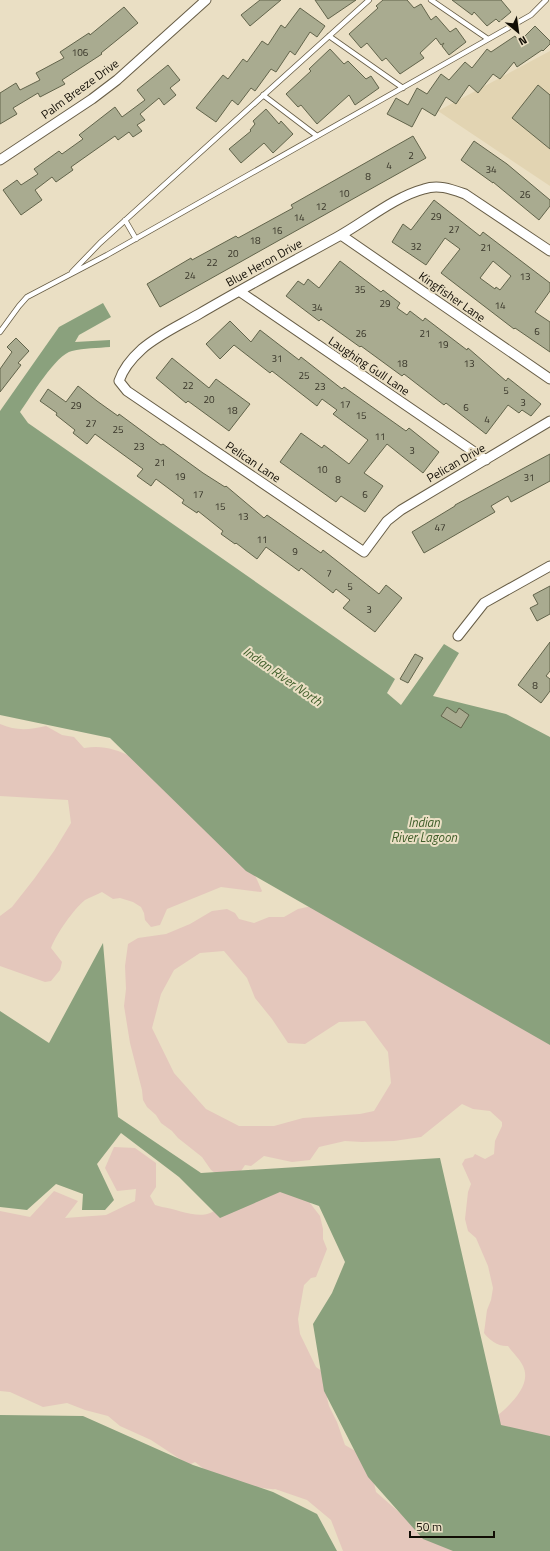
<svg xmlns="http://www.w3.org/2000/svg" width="550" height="1551" viewBox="0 0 550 1551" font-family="'Titillium Web',sans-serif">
<rect width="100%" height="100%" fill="#eadfc4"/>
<path fill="#e2d4b2" d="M550,51V186L438,111Z"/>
<path fill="#e4c7bc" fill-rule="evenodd" d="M0,724C16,731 29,730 46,726L62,735L74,737L84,748C103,745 115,749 132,757L254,873L262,891L261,892L221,887L167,909L160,925L151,927L145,920L144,913L141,907L133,902L120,898L113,899L102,892C97,895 90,897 85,900C73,910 57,933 51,948L62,962L60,970L51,981L45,982L0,966V916L12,907L34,879L54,851L71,823L68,800L0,796Z
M312,906L550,1037V1445L486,1426C501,1412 534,1389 523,1366C520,1359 512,1352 508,1346C499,1347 489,1340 484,1333L487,1310L491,1300L493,1288L488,1266L476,1238L468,1231L465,1219L468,1192L471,1184L462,1164L465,1159L473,1157L475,1154L485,1159L494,1154L495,1141L502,1126V1122L490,1111L473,1109L462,1104L421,1137L394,1141L362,1142L345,1141L319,1147L310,1160L292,1162L264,1156L251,1166L245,1165L241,1171L218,1175L211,1170L202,1157L178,1138L172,1131L161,1123L156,1115L147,1107L143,1100L142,1090L130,1043L124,1006L126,989L125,966L128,944L138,938L166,934L190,924L212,911L227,909L235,913L239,919L254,923L269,917H284L298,909ZM224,951L247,978L255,998L272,1019L288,1043L305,1044L339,1022L365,1021L388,1052L391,1083L374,1111L360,1114L303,1118L274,1126H239L206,1109L174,1073L152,1028L161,994L174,970L200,953Z
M114,1147L135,1148L156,1163V1187L150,1196L155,1205L162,1207C179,1209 204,1223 217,1208L271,1186L312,1199L310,1203L320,1216L323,1229V1239L327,1249L316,1277L311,1278L304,1285L298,1319L300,1334L316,1367L330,1377L331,1392L327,1398L329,1406L337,1422L345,1445L369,1459L376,1492L408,1520L457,1551H343L331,1520L307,1500L275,1489C267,1491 219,1478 210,1473C205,1470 200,1466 195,1462L189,1465L151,1440L120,1426L108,1416L85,1410L67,1403L43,1407L10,1392L0,1391V1211L30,1217L54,1191L78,1201L65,1218L106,1215L135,1201L136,1189L117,1191L105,1168Z"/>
<path fill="#8aa17d" d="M103,303L111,317L79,335L75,342L110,340V347C98,348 84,348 72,351C56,354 30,398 20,412L28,423L395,679L387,693L401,705L444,644L459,653L433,696L506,714L550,737V1045L246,871L110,738L0,715V411L59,327Z
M103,943L118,1117L201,1173L440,1158L501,1425L550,1436V1551H453L423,1539L368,1477L324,1391L313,1324L332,1293L345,1262L319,1206L280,1192L220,1218L179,1177L121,1133L97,1164L114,1200L105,1210H82L83,1194L56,1184L27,1210L0,1207V1011L49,1043Z
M0,1415L83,1416L193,1465L273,1492L317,1514L337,1551H0Z"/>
<path fill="#a9ab90" stroke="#62644b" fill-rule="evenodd" d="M260,0H281L250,26L241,15Z
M315,0H356L328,19Z
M383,0H407L414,8L421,4L431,20L436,16L450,32L456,28L466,42L449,55L442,46L444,43L441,45L436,38L420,53L424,58L400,74L386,58L382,61L367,43L361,48L349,34L378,8L376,6Z
M452,0H501L511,12L499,22L496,19L487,26L474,12L472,15Z
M124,7L138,23L101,53L102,54L62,80L65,84L40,97L38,93L13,108L17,114L0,124V93L16,83L20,90L40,80L36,73L64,58L60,52L89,33L90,35Z
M300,8L325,26L317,37L310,32L295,55L290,51L276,72L271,69L255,91L251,88L238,105L232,100L216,122L196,108L223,75L228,79L243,59L247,62L262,41L268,45L281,25L285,28Z
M535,26L550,41V44L543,51L542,50L517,67L514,62L500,79L493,74L478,93L469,85L456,104L446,97L435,116L422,108L412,127L387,114L396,98L408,105L417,88L427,94L441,74L449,80L465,62L472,68L487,49L491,52L515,36L519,42Z
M330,49L344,64L348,61L366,79L371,76L379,88L355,105L349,95L317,124L301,105L298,107L286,94L311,71L309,69Z
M168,65L180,80L170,88L176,95L164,105L159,98L140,114L145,120L137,125L142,131L133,137L129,132L118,140L115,136L71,167L73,170L56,182L52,177L35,190L42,200L21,215L3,190L17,180L21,185L38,174L34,169L59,151L62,154L83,139L79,135L115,107L122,117L145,100L137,90Z
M538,85L550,95V149L512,118Z
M266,109L279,124L281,121L293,134L273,153L264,143L241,163L229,149L251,131L250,130L255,124L253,121Z
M413,136L426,158L160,307L147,284L191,258L192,260L236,236L238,238L293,208L291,205Z
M474,141L507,164L550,200V206L539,220L493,182V183L461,160Z
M434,200L480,236L483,232L550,283V291L535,312L550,322V352L515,328L514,329L441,273L460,249L445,238L426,265L392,242L403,224L411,230ZM493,261L511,276L500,290L496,287L495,289L480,278Z
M340,261L381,292L383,290L400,303L397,308L407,315L410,311L423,321L425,318L467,350L468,348L506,381L508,378L541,404L531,416L522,410L519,413L508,405L486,434L446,403L444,405L404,374L402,376L361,346L360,347L321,319L319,321L286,296L298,281L304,285L308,279L319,288Z
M230,321L251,342L260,330L299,360L301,357L342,389L344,387L406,431L409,428L439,452L423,473L387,444L364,473L383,486L365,512L341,496L336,502L280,462L301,433L322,448L324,445L349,464L368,440L333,414L337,410L322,399L317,406L272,371L270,373L234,345L220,359L206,344Z
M16,338L29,351L18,363L21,365L0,392V369L12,352L7,347Z
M172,358L209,388L216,379L250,404L229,431L188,401L186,403L156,378Z
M78,386L97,401L118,416L119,414L161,445L163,444L203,473L225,487L226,486L264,518L267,515L321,553L323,550L379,594L386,585L402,598L375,632L343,608L350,600L336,589L333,593L301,568L299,571L266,547L257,559L236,543L235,544L221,534L223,531L198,511L197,513L182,503L184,500L156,479L151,486L137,476L143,469L95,434L87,444L73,433L75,430L56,415L57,413L40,401L48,389L66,402Z
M550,454V481L511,502L508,496L491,506L495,512L424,553L412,532L455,506V505Z
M550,586V614L537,621L530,608L538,604L533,595Z
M550,642V671L546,676L550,679V691L541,703L518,685Z
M415,654L423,658L408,683L400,679Z
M447,707L456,713L459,708L469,715L461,728L441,716Z"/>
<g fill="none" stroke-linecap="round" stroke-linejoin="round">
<defs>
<path id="lane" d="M431,0L488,39
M329,36L403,88
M263,95L317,136
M125,220L136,239
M72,272L100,243L369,0
M0,332L19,306L27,297L107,255L531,15L546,0"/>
<path id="street" d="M0,160L92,99L117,80L206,0
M341,235L550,379
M550,251L465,194C451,189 438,184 424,189C394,197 366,221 339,236C292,262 245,287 199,314C180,325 158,335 142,349C132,358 123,369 119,381L127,391L364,552L387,521L401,510L550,421
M239,291L486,460
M458,636L484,603L550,566"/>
</defs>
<use href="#lane" stroke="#675d46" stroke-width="6"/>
<use href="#street" stroke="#675d46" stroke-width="11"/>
<use href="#lane" stroke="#fff" stroke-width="4.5"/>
<use href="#street" stroke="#fff" stroke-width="9"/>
</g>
<g text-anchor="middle" stroke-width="4" stroke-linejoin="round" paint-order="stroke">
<g font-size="10" fill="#373428">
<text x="80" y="56">106</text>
<text x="411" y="159">2</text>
<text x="389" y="169">4</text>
<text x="491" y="173">34</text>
<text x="368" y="180">8</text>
<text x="344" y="197">10</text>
<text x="525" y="198">26</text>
<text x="321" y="210">12</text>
<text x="436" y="220">29</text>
<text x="299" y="221">14</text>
<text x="454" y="233">27</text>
<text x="277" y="234">16</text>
<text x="255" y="244">18</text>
<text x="416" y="250">32</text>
<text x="486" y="251">21</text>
<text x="233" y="257">20</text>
<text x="212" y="266">22</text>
<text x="190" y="279">24</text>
<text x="525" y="280">13</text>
<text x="360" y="293">35</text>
<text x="385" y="307">29</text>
<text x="500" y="309">14</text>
<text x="317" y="311">34</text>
<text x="537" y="335">6</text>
<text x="361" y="337">26</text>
<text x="425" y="337">21</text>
<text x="443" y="348">19</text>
<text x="277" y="362">31</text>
<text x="402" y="367">18</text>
<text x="469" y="367">13</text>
<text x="304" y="379">25</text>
<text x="188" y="389">22</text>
<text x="320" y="390">23</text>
<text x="506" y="394">5</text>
<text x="209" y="403">20</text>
<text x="523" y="406">3</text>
<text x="345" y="408">17</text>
<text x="76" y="409">29</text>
<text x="466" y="411">6</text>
<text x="232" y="414">18</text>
<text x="361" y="419">15</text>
<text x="487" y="423">4</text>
<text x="91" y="427">27</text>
<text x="118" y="433">25</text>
<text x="380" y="440">11</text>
<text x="139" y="450">23</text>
<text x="412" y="454">3</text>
<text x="160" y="466">21</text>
<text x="322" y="473">10</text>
<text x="180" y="480">19</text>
<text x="529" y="481">31</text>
<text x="338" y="483">8</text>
<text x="198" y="498">17</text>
<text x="365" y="498">6</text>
<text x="220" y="510">15</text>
<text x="243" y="520">13</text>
<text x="440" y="531">47</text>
<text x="262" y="543">11</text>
<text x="295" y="555">9</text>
<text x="329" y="577">7</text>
<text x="350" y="590">5</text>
<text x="369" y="613">3</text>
<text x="535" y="689">8</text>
</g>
<g font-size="12" fill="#110d05" stroke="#eadfc4">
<text transform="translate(80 89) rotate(-36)" y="4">Palm Breeze Drive</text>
<text transform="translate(264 263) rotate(-29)" y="4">Blue Heron Drive</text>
<text transform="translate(452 297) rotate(35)" y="4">Kingfisher Lane</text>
<text transform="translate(369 366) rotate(34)" y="4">Laughing Gull Lane</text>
<text transform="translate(253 462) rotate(34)" y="4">Pelican Lane</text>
<text transform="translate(456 463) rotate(-30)" y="4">Pelican Drive</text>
</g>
<g font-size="13" font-style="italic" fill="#415f2b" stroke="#eadfc4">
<text transform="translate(283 676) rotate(35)" y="5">Indian River North</text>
<text x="424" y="827">Indian<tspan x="424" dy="15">River Lagoon</tspan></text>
</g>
</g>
<g transform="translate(518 32) rotate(151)" stroke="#eadfc4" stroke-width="3" paint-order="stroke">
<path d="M0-3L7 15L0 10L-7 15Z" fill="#110d05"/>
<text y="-6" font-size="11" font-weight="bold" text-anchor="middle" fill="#110d05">N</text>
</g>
<path d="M410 1531v6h84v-6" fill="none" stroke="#110d05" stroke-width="2"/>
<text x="416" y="1531" font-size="12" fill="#110d05" stroke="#eadfc4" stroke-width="3" paint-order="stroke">50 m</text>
</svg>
